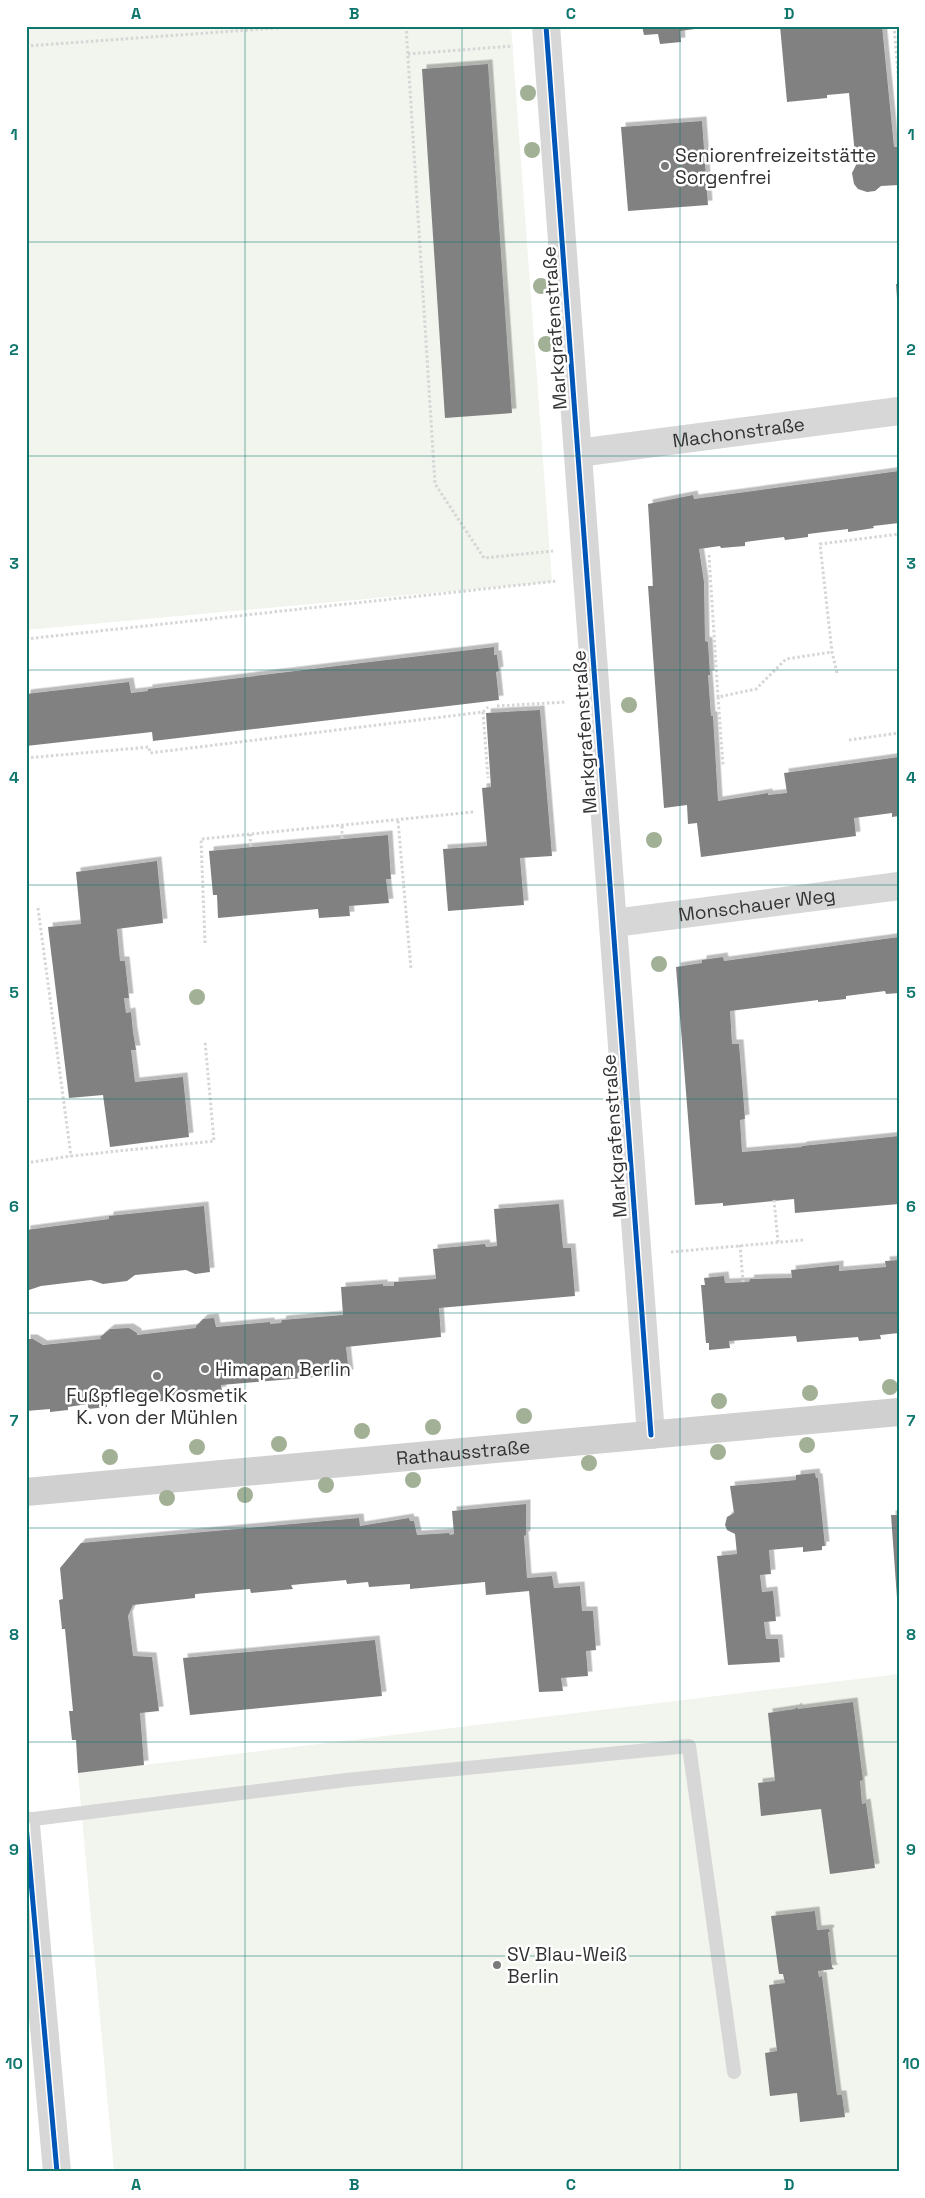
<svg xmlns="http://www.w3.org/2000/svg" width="925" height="2198" viewBox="0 0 925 2198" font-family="'Space Grotesk',sans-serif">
<defs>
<filter id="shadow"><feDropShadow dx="4.5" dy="-4.5" stdDeviation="0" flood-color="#0004"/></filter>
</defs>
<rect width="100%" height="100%" fill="#fff"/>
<path fill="#f1f5ed" d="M26,26H511L552,582L26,630Z
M899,1674V2172H114L78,1773Z"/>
<path fill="#818181" filter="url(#shadow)" d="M642,26H695V29L680,31L681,42L660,44L658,34L644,35Z
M780,26H882L894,147H899V185L881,186L875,191L867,192L858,189L854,184L852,173L856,165L849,93L827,95V98L787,102Z
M488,64L512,413L445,418L422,69Z
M702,121L708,205L628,211L621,127Z
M896,284H899V298H897Z
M899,471V523L873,526L874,528L848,532V529L808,534V537L785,540L784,537L745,542V546L721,548L720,546L699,549L704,582L705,641L708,642L710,675H708L711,716H713L718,801L768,793V795L787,793L784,773L899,757V816L892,817V813L854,818L856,836L701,857L697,823L688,824L687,805L664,808L648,586H653L648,504L693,495L694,499Z
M494,647V655H497L499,671L496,672L499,700L153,741L152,732L26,746V694L129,682L131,693L148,691V689Z
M540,710L552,856L520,858L524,905L448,911L443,849L487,846L482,788L491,787L486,713Z
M388,835L391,879H386L389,903L349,906L350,916L319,918L318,909L218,918L217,895H213L209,851Z
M157,861L163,923L117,929L120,961H125L129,998H124L126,1013L131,1012L133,1032L136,1050H131L135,1082L183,1077L189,1137L110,1147L103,1095L69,1098L48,927L81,924L76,872Z
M899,937V993L886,994L885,991L846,996V999L818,1002V1000L730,1011L732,1044H739L745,1119L740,1120L742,1152L802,1147V1146L899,1136V1204L795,1213L794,1199L723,1206V1203L695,1205L676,967L702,963V960L723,957L724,961Z
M559,1204L563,1248H571L575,1296L439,1308L441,1337L346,1347L349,1374L221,1385L222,1391L203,1393L204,1397L186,1398V1394L165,1396V1401L146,1402V1399L107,1402V1407L88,1409V1404L68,1407V1410L50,1412V1409L26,1411V1339H33L43,1345L101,1339L100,1337L110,1329L129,1328L137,1333V1335L196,1328V1326L203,1319L214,1318L216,1327L270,1322V1324L281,1323L282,1320L343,1315L341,1287L383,1284V1286H394V1282L436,1279L433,1249L485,1244L486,1247L497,1246L494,1209Z
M204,1206L210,1272L195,1274L186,1270L135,1275L127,1281L103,1284L91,1280L41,1286L26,1291V1230L109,1219V1216Z
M899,1260V1333L880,1335L881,1339L859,1341L858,1337L797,1342L796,1336L729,1341L730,1348L709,1350V1343H706L701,1285H705L704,1278L724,1276L725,1283L749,1282L750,1279L792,1278L791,1270L839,1265V1271L886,1267L885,1261Z
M815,1473L816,1478H818L825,1546H822V1550L803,1552V1547L769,1550L771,1574L760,1575L762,1592L773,1591L776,1621L764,1622L766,1639H778L780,1662L728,1665L717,1556L737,1554L735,1534L727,1530L725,1525L727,1517L734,1513L730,1486L796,1480V1475Z
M526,1504V1535L524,1536L527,1578L552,1576L554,1588L580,1586L582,1611H593L596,1650L586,1651L588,1676L561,1678L563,1691L539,1692L529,1591L486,1595L485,1582L410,1589V1584L369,1587L368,1582L347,1584L346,1580L291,1585L293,1589L251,1593L250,1589L195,1594V1598L133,1605L128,1616L133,1656L152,1657L159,1711L140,1713L144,1765L78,1773L76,1740H72L69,1711H73L65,1629H62L59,1600L63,1599L60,1568L81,1543L359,1518L360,1526L409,1518L410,1521H414L417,1535L449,1533L450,1535L454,1534L452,1511Z
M891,1515H899V1598H897Z
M375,1640L382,1696L190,1715L183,1658Z
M853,1702L863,1780L860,1781L862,1804L866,1803L875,1868L830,1874L821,1809L761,1816L758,1783L775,1781L768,1713L795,1709L797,1707L798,1709Z
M815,1911L817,1930L829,1929L830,1932H828L832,1967L834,1969L818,1971L819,1977L822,1976L837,2095H842L845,2117L800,2122L797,2093L770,2096L765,2053L777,2051L769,1985L785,1983L783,1974H779L771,1916Z"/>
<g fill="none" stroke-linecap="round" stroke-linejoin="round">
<path stroke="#d6d6d6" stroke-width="3" stroke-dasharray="2.5 2.5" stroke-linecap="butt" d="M406,26L435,484L484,558L553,551
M894,26L899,85
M26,46L304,26
M408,54L513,46
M709,555L718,697L756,689L786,659L832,652
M26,639L557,581
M837,673L832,652L820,544L899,534
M718,697L723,765
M497,706L566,702
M483,712L488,707
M849,740L899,733
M26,758L149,747L150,753L483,712L488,778
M398,821L411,969
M342,826V839
M250,834L251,848
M38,908L71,1156L214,1141L205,1041
M205,943L201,839L474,812
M26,1163L71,1156
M774,1200L778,1242
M740,1245L743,1282
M671,1252L804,1240"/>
<path stroke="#d7d7d7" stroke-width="14" d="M26,1820L346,1780L689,1746L734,2072"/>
<g stroke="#d7d7d7" stroke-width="28">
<path d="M546,26L651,1435"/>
<path id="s1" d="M578,453L899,411"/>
<path id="s2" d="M614,923L899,886"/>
<path d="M26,1825L57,2172"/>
</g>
<path stroke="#d0d0d0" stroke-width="28" id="s3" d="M26,1492L899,1412"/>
<defs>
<path id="cycleway" d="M546,26L651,1435
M26,1825L57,2172"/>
</defs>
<use href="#cycleway" stroke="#fff" stroke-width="8"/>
<use href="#cycleway" stroke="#0057b8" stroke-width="5"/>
</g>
<g fill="#a2b095">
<circle cx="528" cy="93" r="8"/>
<circle cx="532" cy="150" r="8"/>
<circle cx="541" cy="286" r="8"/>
<circle cx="546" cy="344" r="8"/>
<circle cx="629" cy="705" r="8"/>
<circle cx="654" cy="840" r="8"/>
<circle cx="659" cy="964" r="8"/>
<circle cx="197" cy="997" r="8"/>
<circle cx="890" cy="1387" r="8"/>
<circle cx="810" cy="1393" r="8"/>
<circle cx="719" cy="1401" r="8"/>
<circle cx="524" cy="1416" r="8"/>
<circle cx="433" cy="1427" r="8"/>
<circle cx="362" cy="1431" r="8"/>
<circle cx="279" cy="1444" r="8"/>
<circle cx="807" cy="1445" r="8"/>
<circle cx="197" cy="1447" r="8"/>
<circle cx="718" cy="1452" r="8"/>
<circle cx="110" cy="1457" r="8"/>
<circle cx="589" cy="1463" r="8"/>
<circle cx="413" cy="1480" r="8"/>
<circle cx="326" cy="1485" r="8"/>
<circle cx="245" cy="1495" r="8"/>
<circle cx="167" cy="1498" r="8"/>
</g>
<path fill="none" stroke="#0f766e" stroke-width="1" stroke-opacity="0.55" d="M245,26V2172M462,26V2172M680,26V2172M26,242H899M26,456H899M26,670H899M26,885H899M26,1099H899M26,1313H899M26,1528H899M26,1742H899M26,1956H899"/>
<g fill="#7a7a7a" stroke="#fff" stroke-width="2">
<circle cx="665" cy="166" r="5"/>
<circle cx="205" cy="1369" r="5"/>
<circle cx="157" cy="1376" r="5"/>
<circle cx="497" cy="1965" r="5"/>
</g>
<g text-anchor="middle" stroke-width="5" stroke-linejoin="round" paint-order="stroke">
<g font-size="19" fill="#333" stroke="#fff" text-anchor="start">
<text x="675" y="162">Seniorenfreizeitstätte<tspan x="675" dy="22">Sorgenfrei</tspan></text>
<text x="215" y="1376">Himapan Berlin</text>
<text x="157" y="1402" text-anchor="middle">Fußpflege Kosmetik<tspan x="157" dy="22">K. von der Mühlen</tspan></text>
<text x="507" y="1961">SV Blau-Weiß<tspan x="507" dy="22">Berlin</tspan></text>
</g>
<g font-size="19" fill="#333" stroke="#fff">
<text transform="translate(554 328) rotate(-94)" y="7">Markgrafenstraße</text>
<text dy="7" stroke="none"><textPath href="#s1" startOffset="162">Machonstraße</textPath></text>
<text transform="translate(584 732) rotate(-94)" y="7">Markgrafenstraße</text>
<text dy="7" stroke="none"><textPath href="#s2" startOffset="144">Monschauer Weg</textPath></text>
<text transform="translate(614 1136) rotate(-94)" y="7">Markgrafenstraße</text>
<text dy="7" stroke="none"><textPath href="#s3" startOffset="439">Rathausstraße</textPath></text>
</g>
</g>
<rect width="925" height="2198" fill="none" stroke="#ffffff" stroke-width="55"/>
<rect x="28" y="28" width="870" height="2142" fill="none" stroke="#0f766e" stroke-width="2"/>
<g font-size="16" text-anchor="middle" font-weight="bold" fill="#0f766e">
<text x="136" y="19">A</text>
<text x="354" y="19">B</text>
<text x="571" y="19">C</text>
<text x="789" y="19">D</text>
<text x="14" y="140">1</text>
<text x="911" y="140">1</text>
<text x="14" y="355">2</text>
<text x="911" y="355">2</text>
<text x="14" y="569">3</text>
<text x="911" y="569">3</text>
<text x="14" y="783">4</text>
<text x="911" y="783">4</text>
<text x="14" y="998">5</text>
<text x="911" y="998">5</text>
<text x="14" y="1212">6</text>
<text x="911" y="1212">6</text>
<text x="14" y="1426">7</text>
<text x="911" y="1426">7</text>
<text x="14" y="1640">8</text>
<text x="911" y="1640">8</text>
<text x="14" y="1855">9</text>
<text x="911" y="1855">9</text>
<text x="14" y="2069">10</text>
<text x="911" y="2069">10</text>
<text x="136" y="2190">A</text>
<text x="354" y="2190">B</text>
<text x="571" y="2190">C</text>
<text x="789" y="2190">D</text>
</g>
</svg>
